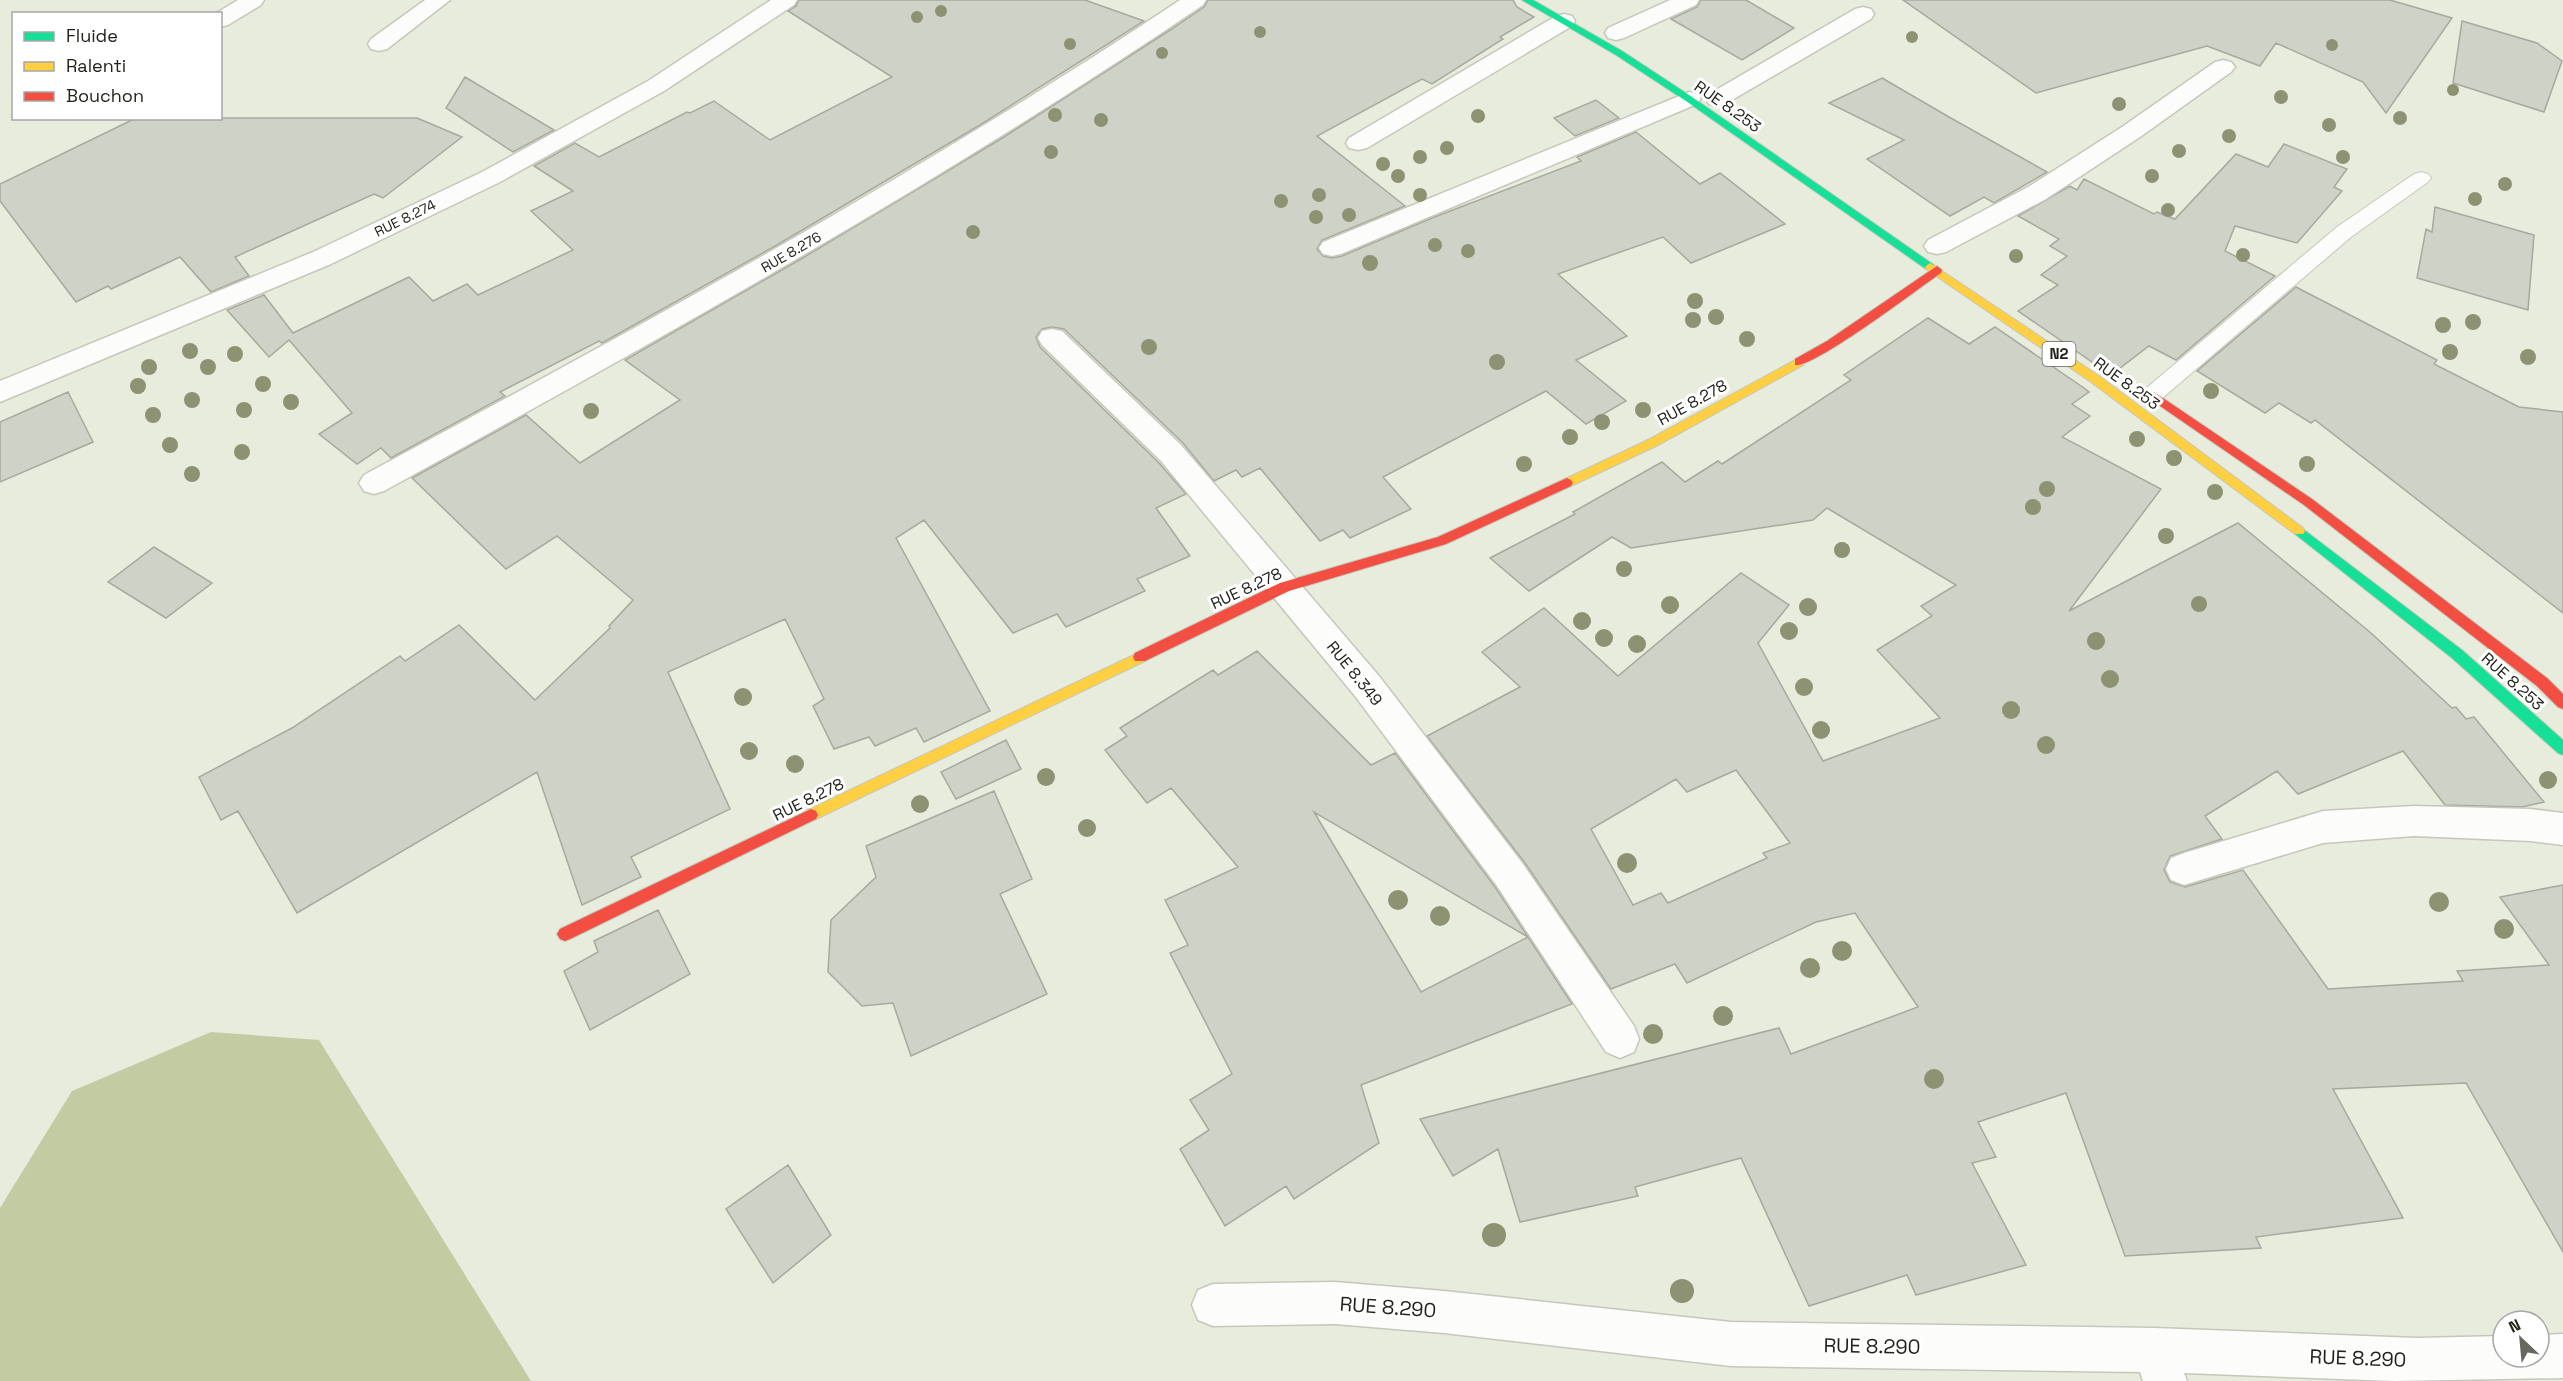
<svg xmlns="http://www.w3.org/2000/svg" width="2563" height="1381" viewBox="0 0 2563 1381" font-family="'Space Grotesk',sans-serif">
<rect width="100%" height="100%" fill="#e8ecdd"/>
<path fill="#c3cba2" d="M211,1032L319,1040L531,1381H0V1208L72,1091Z"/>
<path fill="#cfd2c6" stroke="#a7a99e" stroke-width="1.5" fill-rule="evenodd" d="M799,0H1085L1144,21L980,125L777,245L602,343L599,341L500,392L505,396L391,458L381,448L357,464L319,434L352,413L289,340L269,357L227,310L264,295L293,333L409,277L433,301L467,284L478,295L573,250L531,211L573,191L534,166L575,143L599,157L687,112L690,113L714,101L770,140L892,77L788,11L796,6Z
M1208,0H1513L1517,7L1534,17L1500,37L1503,39L1432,84L1422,79L1317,136L1405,206L1322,240L1317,249L1323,256L1332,258L1342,256L1432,218L1581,161L1577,157L1636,132L1700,184L1720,173L1785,224L1691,263L1663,237L1558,274L1627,336L1576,360L1626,401L1586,424L1546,391L1383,477L1411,509L1350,538L1343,530L1320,541L1260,468L1242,477L1236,470L1214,481L1183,443L1064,329L1052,327L1042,329L1036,337L1040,347L1159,463L1186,494L1156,508L1190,556L1137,579L1145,591L1066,627L1057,614L1013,633L924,520L896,538L990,711L924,742L916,728L875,746L869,737L834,749L813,706L824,699L785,619L668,672L730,809L631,857L641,877L582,905L537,772L297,913L238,811L221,820L199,777L292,728L400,656L405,661L459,625L535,700L610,628L609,626L633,600L557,536L506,569L412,478L526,415L580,463L680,400L625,360L801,259L1004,137L1170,30L1204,7Z
M1701,0H1746L1794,28L1742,60L1671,19L1697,7Z
M1903,0H2390L2452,18L2386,113L2363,82L2276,43L2260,66L2207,46L2036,93Z
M2462,21L2537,43L2562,61L2544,112L2453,83Z
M465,77L554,130L513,152L446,108Z
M1882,78L1949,117L2047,172L1994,203L1984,197L1950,216L1867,159L1904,140L1829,103Z
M1596,100L1619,118L1575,136L1554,118Z
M136,118H417L462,137L383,198L374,194L235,257L249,276L211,292L180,257L111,289L108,286L76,302L0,201V184Z
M2284,144L2347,169L2334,187L2342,191L2297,243L2235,226L2225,251L2275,276L2176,360L2149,346L2111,375L2018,311L2058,285L2041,275L2067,256L2050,246L2059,239L2018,216L2070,186L2077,190L2084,179L2154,214L2157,212L2175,219L2236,154L2268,167Z
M2435,207L2534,235L2528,310L2417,278L2426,229L2432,232Z
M2296,287L2437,360L2434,364L2519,407L2563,412V613L2315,420L2311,423L2279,403L2265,413L2197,371Z
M1928,318L1969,344L1995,327L2084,388L2089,392L2072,404L2090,416L2062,437L2161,489L2069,611L2238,523L2371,633L2452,708L2456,707L2466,719L2474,717L2544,802L2522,807L2445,805L2403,751L2298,794L2277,771L2205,816L2222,839L2170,856L2164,870L2170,882L2185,887L2243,870L2328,989L2463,981L2457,971L2549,965L2500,897L2563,885V1252L2466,1083L2333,1089L2403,1218L2256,1237L2261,1248L2125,1256L2066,1093L1978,1122L1996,1157L1972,1163L2026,1265L1916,1295L1907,1275L1809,1306L1741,1158L1635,1187L1638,1196L1520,1222L1498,1149L1453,1176L1420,1119L1779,1028L1791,1054L1918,1007L1855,913L1816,922L1687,983L1675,964L1611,989L1525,863L1427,736L1520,687L1482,652L1544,608L1618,676L1741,573L1789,605L1758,643L1823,761L1940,718L1877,650L1932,616L1921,606L1956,585L1827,508L1813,520L1631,548L1612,537L1529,591L1490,558L1575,514L1573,512L1662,462L1685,482L1718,461L1722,464L1851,380L1844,375ZM1736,770L1790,843L1763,853L1767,858L1668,903L1661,893L1633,905L1591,829L1676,779L1687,792Z
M68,392L93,442L0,482V422Z
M154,547L212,583L166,618L108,582Z
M1257,651L1371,765L1395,753L1495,887L1528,937L1314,812L1421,992L1528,937L1572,1004L1361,1085L1379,1143L1294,1199L1286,1186L1225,1226L1180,1149L1209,1130L1190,1100L1232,1074L1170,953L1188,945L1165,900L1238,867L1171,788L1147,803L1105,750L1127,736L1120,728L1213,670L1218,675Z
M1006,740L1021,769L956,799L941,772Z
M994,791L1032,879L1000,894L1047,994L911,1056L893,1003L862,1006L828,972L831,920L876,877L866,846Z
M658,910L690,974L590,1030L564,971L598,952L594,941Z
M788,1165L831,1235L773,1283L726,1209Z"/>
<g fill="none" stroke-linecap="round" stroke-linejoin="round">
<defs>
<path id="lane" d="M2421,172L2428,174L2431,178L2428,182L2351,237L2160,400L2152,403L2144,400L2141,395L2144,390L2337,227L2414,174Z"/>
<path id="street" d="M238,0H264L261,5L228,25L220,27V14H215Z
M425,0H450L387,49L379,51L371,49L368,44L371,39Z
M771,0H797L794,5L664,91L500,182L331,264L0,402V381L313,252L482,172L648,81Z
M1180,0H1206L1203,5C939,184 664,337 384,491L374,494L364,491L359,483L364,475C641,326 918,175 1180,0Z
M1670,0H1699L1696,5L1624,38L1616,40L1608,38L1605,33L1608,28Z
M1863,7L1871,9L1874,14L1871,19L1725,104L1717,106L1709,104L1705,99L1709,94L1855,9Z
M1564,14L1572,16L1575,21L1572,26L1367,148L1358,150L1349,148L1346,143L1349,138L1556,16Z
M2223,60L2231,62L2235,67L2231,72L2140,137L2046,199L1946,252L1937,254L1928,252L1924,246L1928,240L2028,187L2122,127L2215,62Z
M1689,92L1697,94L1701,99L1697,104L1341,254L1332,256L1323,254L1319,248L1323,242Z
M1052,329L1062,331L1181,445L1379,676L1523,864L1634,1026L1639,1039L1634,1052L1620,1058L1606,1052L1497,886L1355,696L1161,461L1042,345L1038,338L1042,331Z
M2414,806L2531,809L2563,813V845L2531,841L2414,836L2323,843L2184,885L2171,880L2166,869L2171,858L2184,853L2323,811Z
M1335,1282L1444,1291L1731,1322L2154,1328L2417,1338L2503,1336V1357H2539V1335L2563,1334V1378L2394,1381L2184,1373L2187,1381H2143L2140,1372L1731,1366L1444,1333L1335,1324L1213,1326L1198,1320L1192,1305L1198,1290L1213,1284Z"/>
<path id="fast" d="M1522,0H1533L1622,51L1692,97L1934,265V269H1926L1686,101L1616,55Z
M2299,526L2462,650L2563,740V755L2558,753L2452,658L2295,534L2293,531Z"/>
<path id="slow" d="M1930,263L2099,376L2303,528L2305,531L2303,534H2295L2091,382L1926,269L1925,267Z
M1799,358L1805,362L1803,365L1658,445L1571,486H1563L1561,483L1563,480L1650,439Z
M1140,652L1145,653L1147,657L1145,661L816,819L811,821L806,819L804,815L806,811Z"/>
<path id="jam" d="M1937,266L1942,270L1941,273C1920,287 1813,369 1795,365V359L1827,341Z
M2154,392L2312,499L2547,678L2563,694V709L2558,707L2537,686L2304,505L2150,399L2148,396L2150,393Z
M1567,478L1571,480L1573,483L1571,486L1446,544L1289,591L1145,661H1135L1133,657L1135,653L1280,583L1438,537Z
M811,809L816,811L818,815L816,819L570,939L565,941L560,939L557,934L560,929Z"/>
</defs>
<use href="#lane" stroke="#c4c8bb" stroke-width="2"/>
<use href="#street" stroke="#c4c8bb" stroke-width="3"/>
<use href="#fast" stroke="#c4c8bb" stroke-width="2"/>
<use href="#slow" stroke="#c4c8bb" stroke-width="2"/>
<use href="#jam" stroke="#c4c8bb" stroke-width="2"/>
<use href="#lane" fill="#fcfcfa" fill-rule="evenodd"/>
<use href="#street" fill="#fcfcfa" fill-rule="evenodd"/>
<use href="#fast" fill="#16e098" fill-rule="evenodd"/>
<use href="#slow" fill="#ffcf43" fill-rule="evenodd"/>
<use href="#jam" fill="#f24e42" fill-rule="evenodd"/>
</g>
<g fill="#8c9272">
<circle cx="941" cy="11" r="6"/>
<circle cx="917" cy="17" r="6"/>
<circle cx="1260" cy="32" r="6"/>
<circle cx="1912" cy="37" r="6"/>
<circle cx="1070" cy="44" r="6"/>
<circle cx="2332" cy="45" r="6"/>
<circle cx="1162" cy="53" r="6"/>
<circle cx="2453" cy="90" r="6"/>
<circle cx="2281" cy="97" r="7"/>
<circle cx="2119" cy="104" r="7"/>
<circle cx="1055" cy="115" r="7"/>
<circle cx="1478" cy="116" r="7"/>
<circle cx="2400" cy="118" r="7"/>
<circle cx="1101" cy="120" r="7"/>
<circle cx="2329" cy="125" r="7"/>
<circle cx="2229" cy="136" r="7"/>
<circle cx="1447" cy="148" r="7"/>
<circle cx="2179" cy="151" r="7"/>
<circle cx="1051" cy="152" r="7"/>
<circle cx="1420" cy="157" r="7"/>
<circle cx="2343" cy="157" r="7"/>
<circle cx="1383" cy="164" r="7"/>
<circle cx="1398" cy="176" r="7"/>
<circle cx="2152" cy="176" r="7"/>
<circle cx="2505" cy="184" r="7"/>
<circle cx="1319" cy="195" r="7"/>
<circle cx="1420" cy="195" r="7"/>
<circle cx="2475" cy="199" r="7"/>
<circle cx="1281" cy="201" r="7"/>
<circle cx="2168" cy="210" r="7"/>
<circle cx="1349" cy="215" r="7"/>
<circle cx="1316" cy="217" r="7"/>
<circle cx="973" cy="232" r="7"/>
<circle cx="1435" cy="245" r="7"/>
<circle cx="1468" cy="251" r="7"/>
<circle cx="2243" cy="255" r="7"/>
<circle cx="2016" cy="256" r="7"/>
<circle cx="1370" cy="263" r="8"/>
<circle cx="1695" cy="301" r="8"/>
<circle cx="1716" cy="317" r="8"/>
<circle cx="1693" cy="320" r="8"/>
<circle cx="2473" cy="322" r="8"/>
<circle cx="2443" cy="325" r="8"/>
<circle cx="1747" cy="339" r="8"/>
<circle cx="1149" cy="347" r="8"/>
<circle cx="190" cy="351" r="8"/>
<circle cx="2450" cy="352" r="8"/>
<circle cx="235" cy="354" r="8"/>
<circle cx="2528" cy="357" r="8"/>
<circle cx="1497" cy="362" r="8"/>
<circle cx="149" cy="367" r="8"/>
<circle cx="208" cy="367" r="8"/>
<circle cx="263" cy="384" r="8"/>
<circle cx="138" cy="386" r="8"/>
<circle cx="2211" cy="391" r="8"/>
<circle cx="192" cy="400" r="8"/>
<circle cx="291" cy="402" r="8"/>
<circle cx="244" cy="410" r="8"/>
<circle cx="1643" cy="410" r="8"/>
<circle cx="591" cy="411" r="8"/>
<circle cx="153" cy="415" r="8"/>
<circle cx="1602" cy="422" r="8"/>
<circle cx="1570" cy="437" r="8"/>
<circle cx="2137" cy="439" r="8"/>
<circle cx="170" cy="445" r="8"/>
<circle cx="242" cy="452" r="8"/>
<circle cx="2174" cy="458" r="8"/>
<circle cx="1524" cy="464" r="8"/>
<circle cx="2307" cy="464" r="8"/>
<circle cx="192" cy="474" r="8"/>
<circle cx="2047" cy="489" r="8"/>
<circle cx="2215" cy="492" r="8"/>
<circle cx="2033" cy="507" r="8"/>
<circle cx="2166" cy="536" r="8"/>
<circle cx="1842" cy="550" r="8"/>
<circle cx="1624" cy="569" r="8"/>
<circle cx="2199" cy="604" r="8"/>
<circle cx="1670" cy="605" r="9"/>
<circle cx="1808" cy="607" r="9"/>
<circle cx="1582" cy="621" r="9"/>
<circle cx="1789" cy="631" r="9"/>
<circle cx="1604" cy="638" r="9"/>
<circle cx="2096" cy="641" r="9"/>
<circle cx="1637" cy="644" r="9"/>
<circle cx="2110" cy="679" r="9"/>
<circle cx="1804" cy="687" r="9"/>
<circle cx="743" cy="697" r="9"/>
<circle cx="2011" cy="710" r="9"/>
<circle cx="1821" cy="730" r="9"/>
<circle cx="2046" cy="745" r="9"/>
<circle cx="749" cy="751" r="9"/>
<circle cx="795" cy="764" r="9"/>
<circle cx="1046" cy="777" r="9"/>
<circle cx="2548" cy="780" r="9"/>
<circle cx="920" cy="804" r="9"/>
<circle cx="1087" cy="828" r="9"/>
<circle cx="1627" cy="863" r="10"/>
<circle cx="1398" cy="900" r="10"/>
<circle cx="2439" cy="902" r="10"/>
<circle cx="1440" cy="916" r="10"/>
<circle cx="2504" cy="929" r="10"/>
<circle cx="1842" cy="951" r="10"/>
<circle cx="1810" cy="968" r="10"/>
<circle cx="1723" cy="1016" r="10"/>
<circle cx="1653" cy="1034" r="10"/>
<circle cx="1934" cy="1079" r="10"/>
<circle cx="1494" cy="1235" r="12"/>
<circle cx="1682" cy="1291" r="12"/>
</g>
<g text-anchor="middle" stroke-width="6" stroke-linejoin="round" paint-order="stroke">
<g font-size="14" fill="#202319" stroke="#fff">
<text transform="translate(405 218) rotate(-26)" y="5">RUE 8.274</text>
<text transform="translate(791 252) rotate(-30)" y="5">RUE 8.276</text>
</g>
<rect fill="#fff" stroke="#63655e" stroke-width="1.5" x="2042.5" y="342" width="33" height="24" rx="4.5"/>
<g font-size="15" font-weight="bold" fill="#202319">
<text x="2059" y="359">N2</text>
</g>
<g font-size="16" fill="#202319" stroke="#fff">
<text transform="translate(1728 106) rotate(35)" y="6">RUE 8.253</text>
<text transform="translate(2127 383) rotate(36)" y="6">RUE 8.253</text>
<text transform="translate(1692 402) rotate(-29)" y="6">RUE 8.278</text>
<text transform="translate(1246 588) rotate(-25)" y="6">RUE 8.278</text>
<text transform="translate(1355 673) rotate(51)" y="6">RUE 8.349</text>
<text transform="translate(2513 681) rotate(42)" y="6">RUE 8.253</text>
<text transform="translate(808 799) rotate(-26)" y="6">RUE 8.278</text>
</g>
<g font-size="20" fill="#202319" stroke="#fff">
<text transform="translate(1388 1307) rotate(4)" y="7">RUE 8.290</text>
<text transform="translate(1872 1346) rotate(1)" y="7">RUE 8.290</text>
<text transform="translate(2358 1358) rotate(2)" y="7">RUE 8.290</text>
</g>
</g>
<rect x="12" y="12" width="210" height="108" fill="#ffffff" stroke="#a6a7a3" stroke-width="1.5"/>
<rect x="24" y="32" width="30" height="9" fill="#16e098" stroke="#a6a7a3" stroke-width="1.5"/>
<text x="66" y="42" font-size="18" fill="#202319">Fluide</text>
<rect x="24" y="62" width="30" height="9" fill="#ffcf43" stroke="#a6a7a3" stroke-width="1.5"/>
<text x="66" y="72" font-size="18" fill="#202319">Ralenti</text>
<rect x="24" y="92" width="30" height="9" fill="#f24e42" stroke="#a6a7a3" stroke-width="1.5"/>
<text x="66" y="102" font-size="18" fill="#202319">Bouchon</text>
<g transform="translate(2521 1339) rotate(334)"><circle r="28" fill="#ffffff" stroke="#a6a7a3" stroke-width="1.5"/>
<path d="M0-4.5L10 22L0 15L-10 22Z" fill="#66695e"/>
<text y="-9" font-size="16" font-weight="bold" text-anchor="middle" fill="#202319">N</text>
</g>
</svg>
